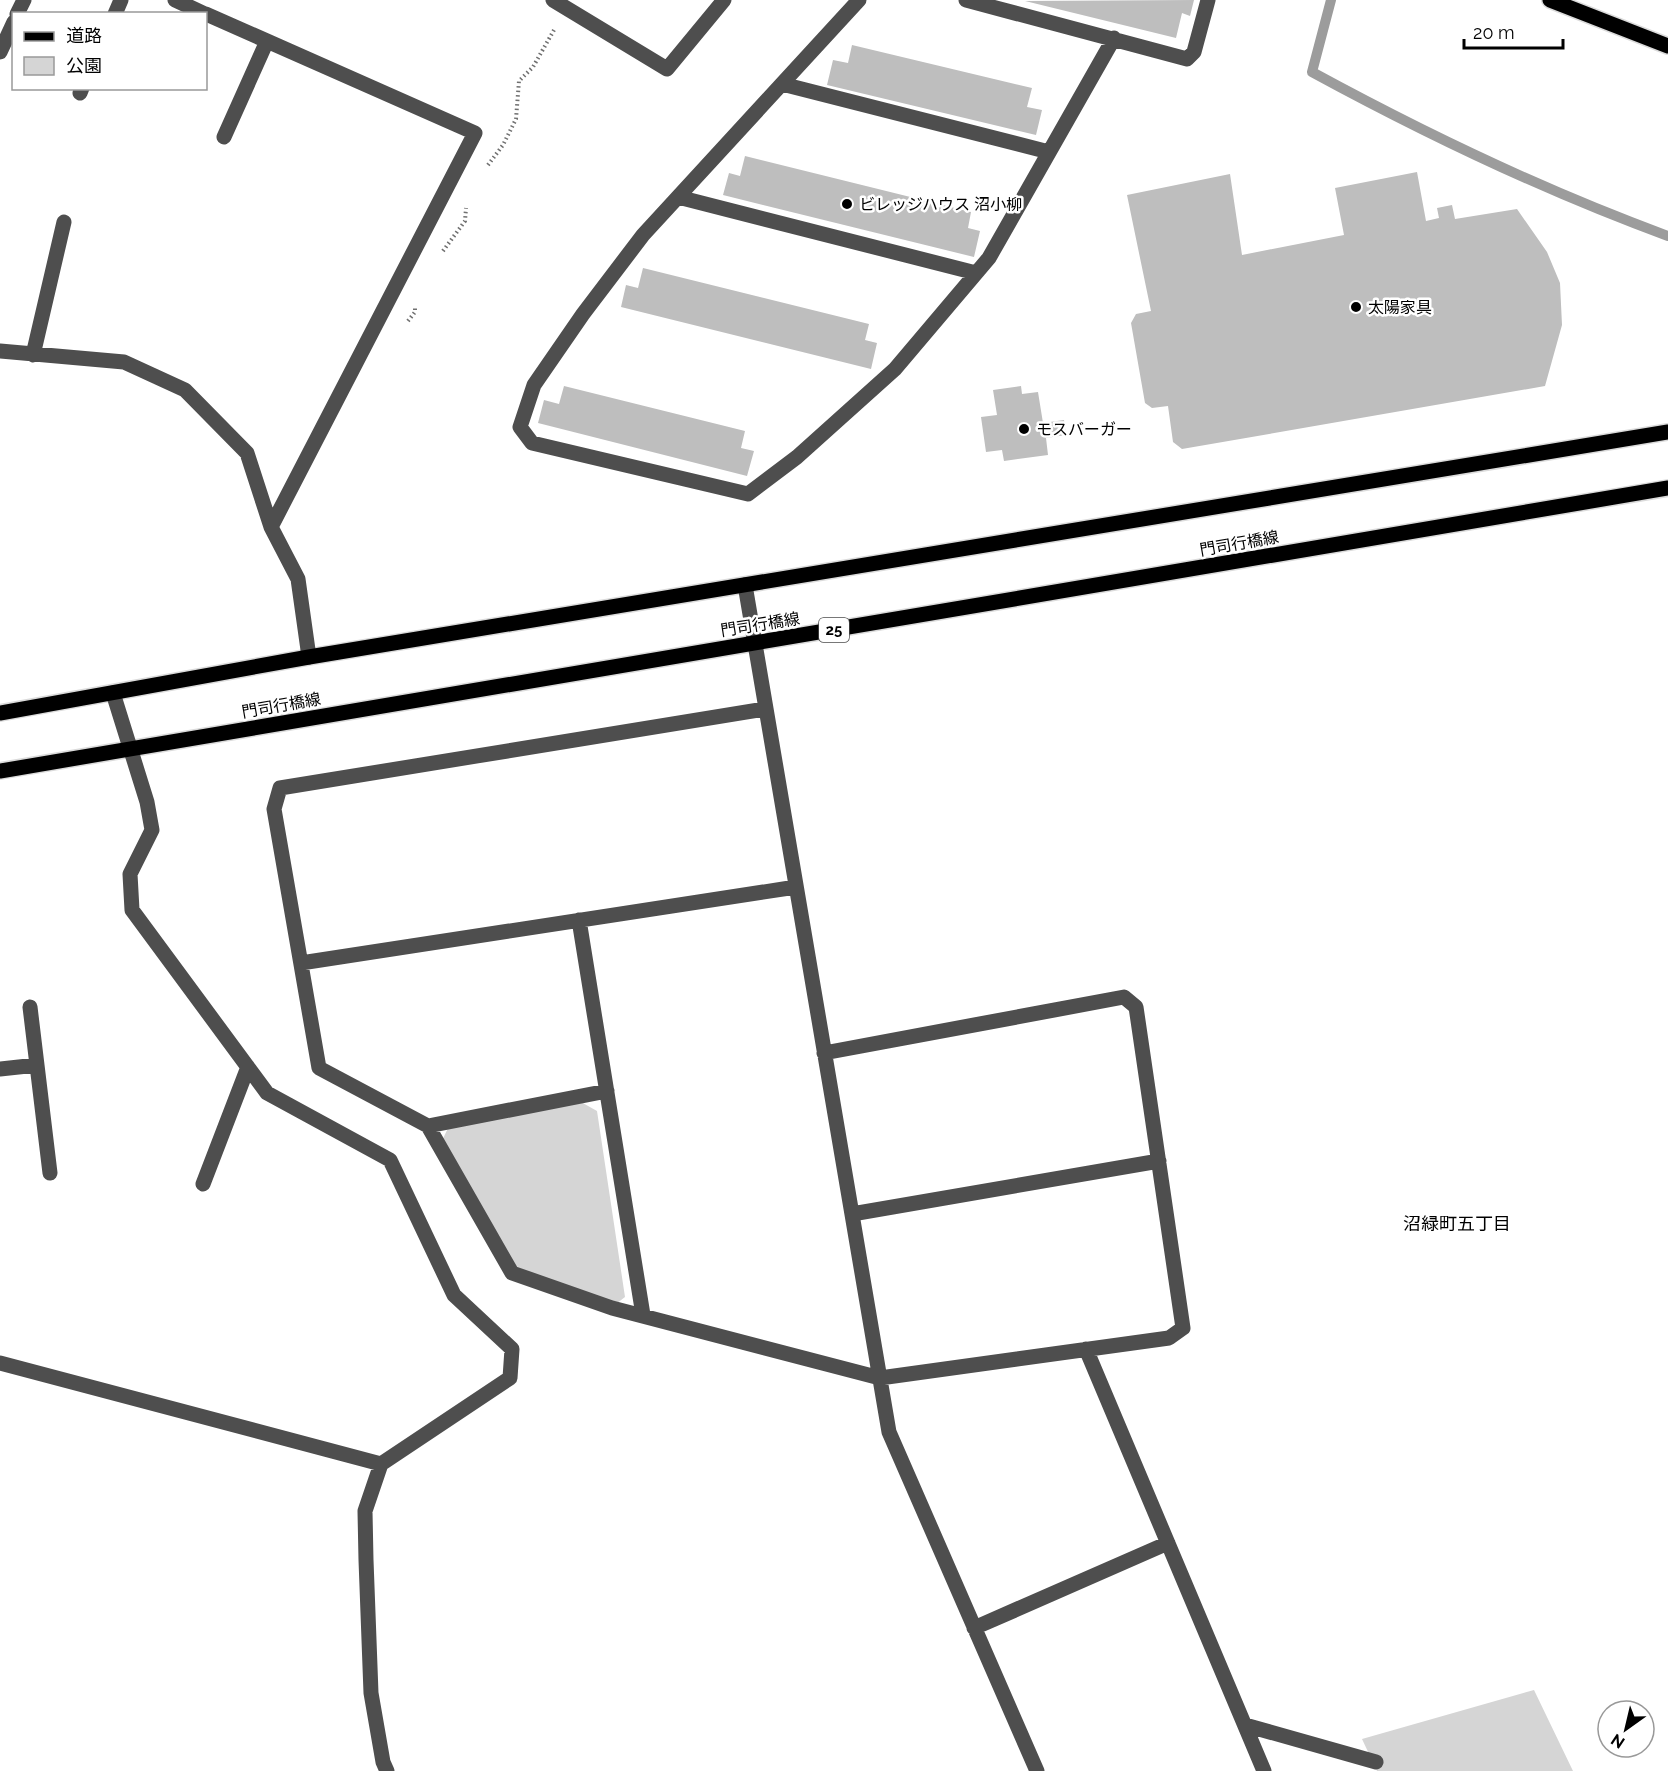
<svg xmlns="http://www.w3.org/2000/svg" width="1668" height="1771" viewBox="0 0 1668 1771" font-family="Raleway,'Noto Sans JP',sans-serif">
<rect width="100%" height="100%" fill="#fff"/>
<path fill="#d5d5d5" d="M581,1102L597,1111L625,1297L616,1304L515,1270L441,1143L448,1128Z
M1534,1690L1573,1771H1377L1362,1739Z"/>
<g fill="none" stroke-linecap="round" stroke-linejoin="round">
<path stroke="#9c9c9c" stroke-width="10" d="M1331,0L1312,72C1426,134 1545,191 1668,236"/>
</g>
<path fill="#bebebe" d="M1194,0L1190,16L1182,13L1176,38L1025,1Z
M852,45L1032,88L1027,107L1042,110L1036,135L827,85L833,60L848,63Z
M745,156L971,212L968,228L980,231L974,257L723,195L729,173L740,176Z
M1417,172L1426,221L1439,218L1437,208L1452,205L1455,219L1517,209L1547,252L1560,283L1562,325L1545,386L1182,449L1173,442L1168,406L1152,408L1145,403L1131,323L1136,314L1151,311L1127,195L1230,174L1242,255L1344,235L1335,188Z
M643,268L869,324L865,340L877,343L871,369L621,307L626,285L638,288Z
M564,386L745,431L741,448L754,451L747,476L538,423L544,400L559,404Z
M1021,386L1022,394L1038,392L1043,423L1064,420L1066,435L1046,438L1048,455L1004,461L1002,450L986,452L981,417L997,415L993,390Z"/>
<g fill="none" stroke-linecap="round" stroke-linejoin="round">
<defs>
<path id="major" d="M1550,0L1668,46
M0,713L309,657L1668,432
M0,771L1668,488"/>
</defs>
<use href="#major" stroke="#dbdbdb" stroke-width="18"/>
<path stroke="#707070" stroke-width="4" stroke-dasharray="1.5 3" stroke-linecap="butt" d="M488,165L503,145L516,119L519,81L533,67L554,30
M443,251L465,221L466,208
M408,321L415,312V307"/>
<path stroke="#4e4e4e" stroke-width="15" d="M175,0L205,14
M553,0L667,69L724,0
M859,0L643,235L583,314L534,385L520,427L532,443L748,494L797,457L895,369L989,258L1114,38
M966,0L1187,59L1194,52L1208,0
M17,14L24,0
M115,14L121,0
M206,14L475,133L271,527L298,579L309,657
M0,52L14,22
M782,84L1049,152
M80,93L82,88
M224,137L267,41
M678,197L976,273
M0,351L124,362L185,390L247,453L271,527
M33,355L64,222
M745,585L889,1432L1037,1771
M765,709L280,788L274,809L319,1068L428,1126L512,1273L612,1308L880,1378L1169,1338L1183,1328L1136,1007L1124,997L824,1053
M579,920L643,1315
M301,963L796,887
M30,1007L50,1173
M0,1069L37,1065
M428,1126L607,1091
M203,1184L248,1067
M852,1214L1159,1161
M1086,1349L1264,1771
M0,1363L381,1464L510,1378L512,1349L454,1295L390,1160L267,1093L132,910L130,874L152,830L147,802L113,693
M381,1464L365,1511L366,1560L371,1693L383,1762L387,1771
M974,1628L1168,1543
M1245,1725L1376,1762"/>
<use href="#major" stroke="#000" stroke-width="15"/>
</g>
<g fill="#000" stroke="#fff" stroke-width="2">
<circle cx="847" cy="204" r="6"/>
<circle cx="1356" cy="307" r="6"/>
<circle cx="1024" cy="429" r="6"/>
</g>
<g text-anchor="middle" stroke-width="5" stroke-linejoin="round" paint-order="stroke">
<rect fill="#fff" stroke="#4c4c4c" stroke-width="1.5" x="819" y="618" width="30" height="24" rx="4.5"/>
<g font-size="15" font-weight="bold" fill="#000">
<text x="834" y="635">25</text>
</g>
<g font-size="16" fill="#000" stroke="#fff" text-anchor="start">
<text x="859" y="210">ビレッジハウス 沼小柳</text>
<text x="1368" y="313">太陽家具</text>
<text x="1036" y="435">モスバーガー</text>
</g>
<g font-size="16" fill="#000" stroke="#fff">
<text transform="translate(1239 543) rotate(-10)" y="6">門司行橋線</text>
<text transform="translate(760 624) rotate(-9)" y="6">門司行橋線</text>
<text transform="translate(281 705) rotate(-10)" y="6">門司行橋線</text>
</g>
<g font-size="18" fill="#000" stroke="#fff">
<text x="1457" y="1230">沼緑町五丁目</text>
</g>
</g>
<rect x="12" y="12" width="195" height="78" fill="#ffffff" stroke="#999999" stroke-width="1.5"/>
<rect x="24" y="32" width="30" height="9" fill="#000000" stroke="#999999" stroke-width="1.5"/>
<text x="66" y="42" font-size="18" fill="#000000">道路</text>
<rect x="24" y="57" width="30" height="18" fill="#d5d5d5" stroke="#999999" stroke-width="1.5"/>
<text x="66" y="72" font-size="18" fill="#000000">公園</text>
<g transform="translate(1626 1729) rotate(214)"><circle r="28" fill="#ffffff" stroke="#999999" stroke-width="1.5"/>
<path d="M0-4.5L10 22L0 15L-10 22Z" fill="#000000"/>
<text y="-9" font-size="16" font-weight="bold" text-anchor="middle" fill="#000000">N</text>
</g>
<path d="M1464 39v9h99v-9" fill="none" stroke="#000000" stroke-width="3"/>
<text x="1473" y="39" font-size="18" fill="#000000" stroke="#ffffff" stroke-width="4.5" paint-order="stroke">20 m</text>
</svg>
